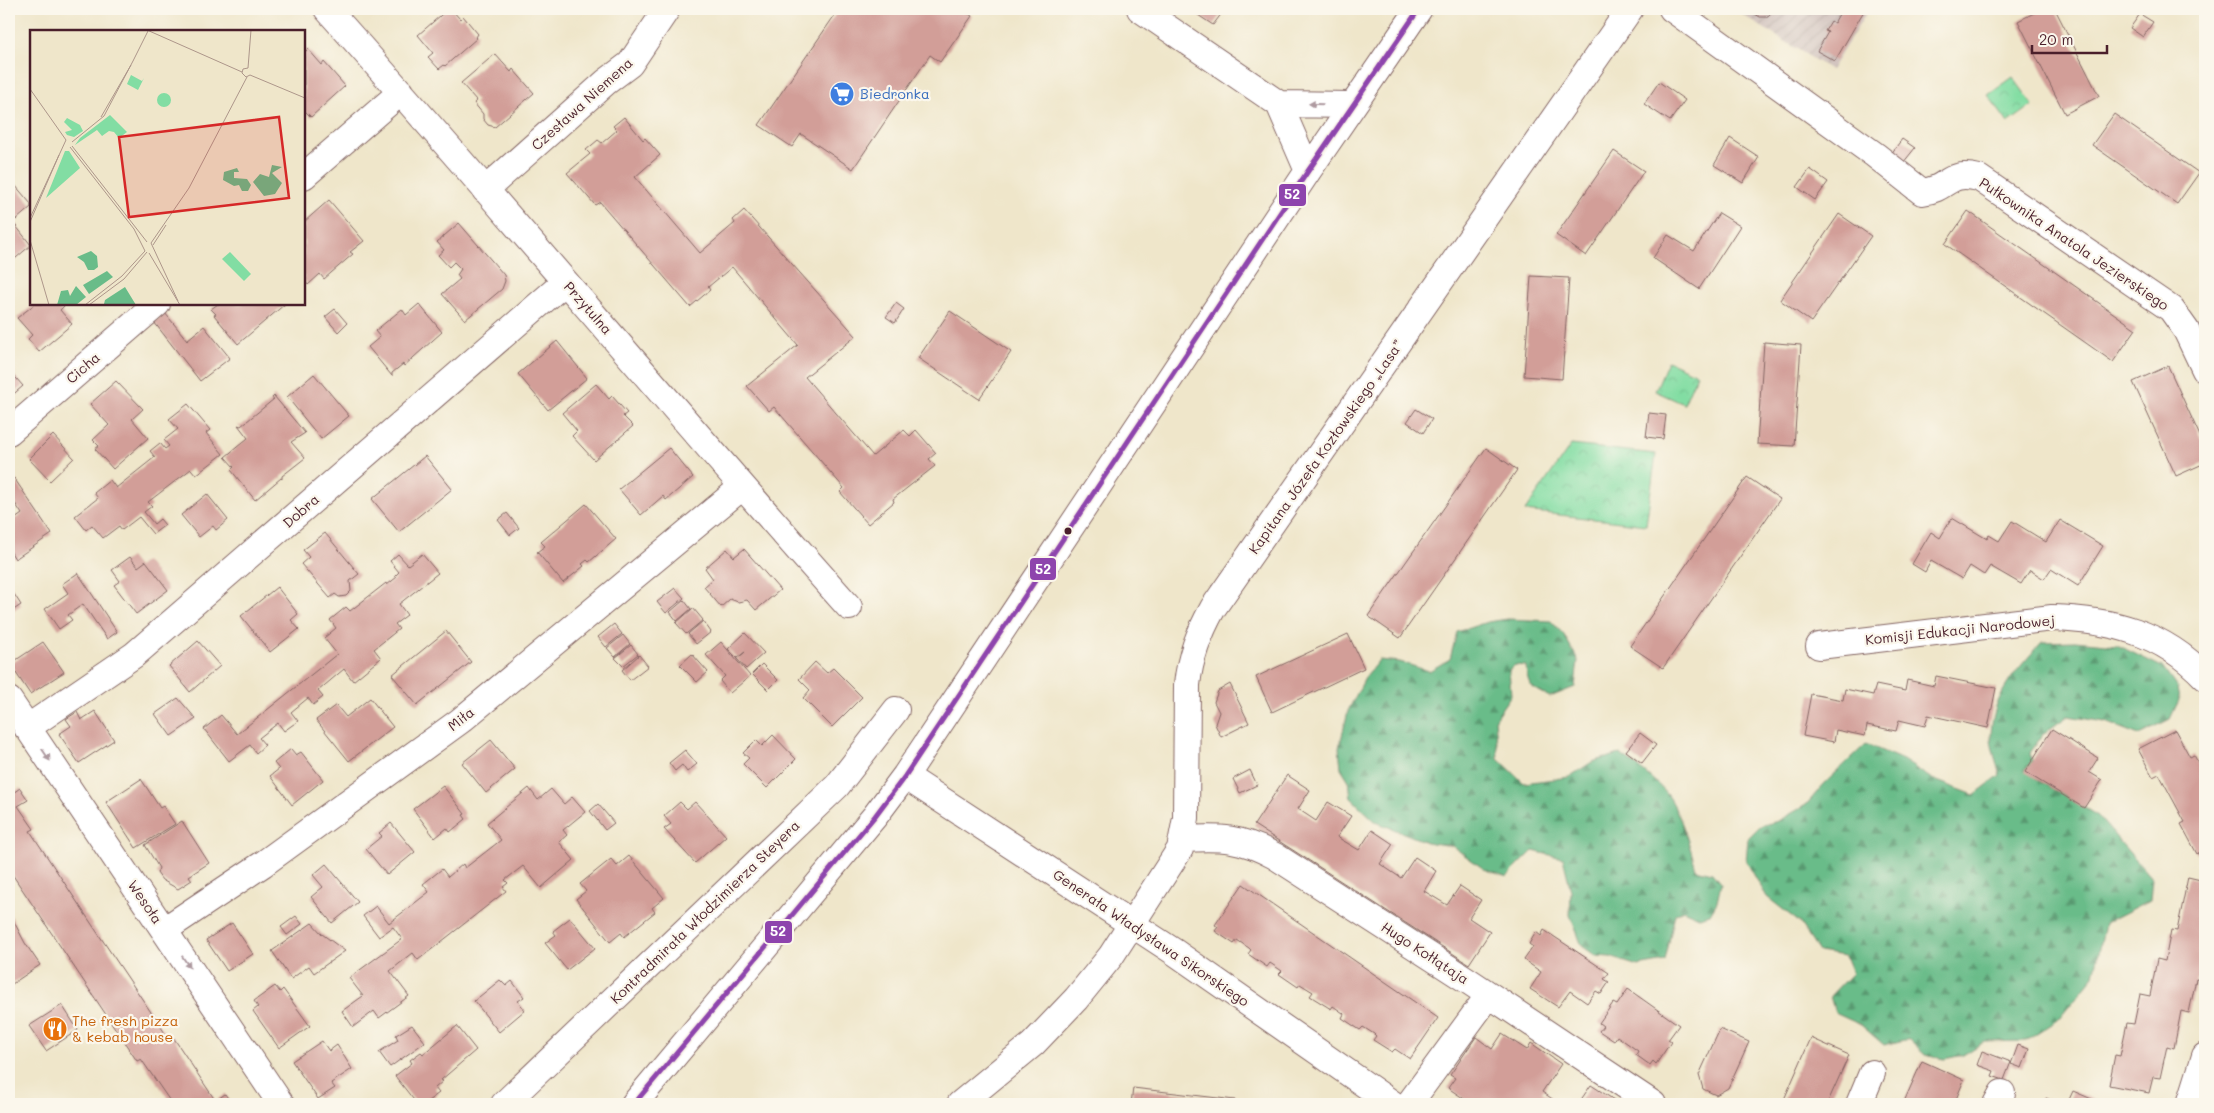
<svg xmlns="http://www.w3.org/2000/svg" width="2214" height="1113" viewBox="0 0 2214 1113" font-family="Mali,sans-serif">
<defs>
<pattern id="industrial-furrows" width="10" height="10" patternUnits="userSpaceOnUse" patternTransform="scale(1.25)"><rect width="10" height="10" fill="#cfc0bb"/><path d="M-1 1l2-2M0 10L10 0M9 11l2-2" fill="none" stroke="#b3a5a1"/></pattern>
<pattern id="forest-firs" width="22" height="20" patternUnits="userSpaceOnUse" patternTransform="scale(1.25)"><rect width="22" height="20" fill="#69bc89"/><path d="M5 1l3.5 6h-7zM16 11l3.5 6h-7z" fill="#589870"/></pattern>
<pattern id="park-crowns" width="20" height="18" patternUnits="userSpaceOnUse" patternTransform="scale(1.25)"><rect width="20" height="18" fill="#82dda3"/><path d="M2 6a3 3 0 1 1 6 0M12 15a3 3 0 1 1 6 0" fill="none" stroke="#72bd8c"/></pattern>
</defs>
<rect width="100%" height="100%" fill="#fbf7ec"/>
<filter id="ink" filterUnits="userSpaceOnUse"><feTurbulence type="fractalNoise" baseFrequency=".02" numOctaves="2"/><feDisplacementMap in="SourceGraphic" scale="10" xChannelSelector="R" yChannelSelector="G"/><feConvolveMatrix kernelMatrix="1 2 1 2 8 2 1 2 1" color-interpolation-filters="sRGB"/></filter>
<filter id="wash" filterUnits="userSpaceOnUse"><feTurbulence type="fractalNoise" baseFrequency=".0096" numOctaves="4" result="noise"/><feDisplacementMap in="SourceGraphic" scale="20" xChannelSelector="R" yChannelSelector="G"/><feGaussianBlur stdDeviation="1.12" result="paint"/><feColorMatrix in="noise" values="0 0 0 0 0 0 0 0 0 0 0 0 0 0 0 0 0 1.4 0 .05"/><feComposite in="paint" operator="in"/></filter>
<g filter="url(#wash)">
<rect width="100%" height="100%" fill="#efe6ca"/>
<path fill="url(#industrial-furrows)" d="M1733,9H1869L1831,70Z"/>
<path fill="url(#forest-firs)" stroke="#5a6e5a" d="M1508,619L1551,621L1564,635L1578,660L1575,687L1550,697C1531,688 1528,687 1526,666L1515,665L1509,670L1511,695L1495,718L1498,758L1524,783L1569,777L1592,762L1620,754C1637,766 1653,778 1667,794C1679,809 1691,849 1696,869L1712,873L1721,884L1717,902L1710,914L1699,917L1683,910L1675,914L1665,961L1638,966L1610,957L1596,956L1582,946L1570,915L1571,891L1563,858L1533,851L1507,877L1484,869L1452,846L1426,842L1376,822L1351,798L1349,781L1341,768L1339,748L1348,711L1366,676L1379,660L1400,662L1429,671L1450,659L1457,632L1487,622Z
M2075,641L2117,645L2162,667L2177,688L2179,700L2170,719L2139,735L2105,722L2068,716L2044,733L2030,753L2036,779L2098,816L2152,879L2150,900L2105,923L2094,976L2058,1020L2026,1041L1984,1042L1963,1055L1944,1059L1925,1055L1908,1039L1884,1045L1861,1025L1835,1013L1830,996L1852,973L1845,956L1819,952L1799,922L1767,897L1746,861L1748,838L1760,826L1778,821L1806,805L1824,784L1866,744L1903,760L1932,779L1974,795L2000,775C1997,763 1991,748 1991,736C1992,695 2016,671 2042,642Z"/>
<path fill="url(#park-crowns)" stroke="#667e67" d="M2013,77L2033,105L2008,123L1988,95Z
M1668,361L1697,374L1684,404L1655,391Z
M1571,445L1656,454L1646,525L1525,511Z"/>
<g id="blocks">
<path fill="#d29e98" d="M448,9H451L460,19L463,16L478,34L476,37L477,38L445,66L444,65L439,69L428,57L433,53L418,35Z
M839,9H961L972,16L940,62L930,55L853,169L801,134L792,147L759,125Z
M1189,9H1225L1213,25Z
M1747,9H1773L1768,17H1760Z
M1842,9H1865L1835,61L1817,51L1828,32L1825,31L1831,21L1834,23Z
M2042,9H2055L2099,96L2065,114L2018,21Z
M2140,14L2153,22L2143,37L2130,28Z
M304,49L306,51L308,49L322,65L324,62L345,86L311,117L304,110Z
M495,54L511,72L513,69L534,93L495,127L488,125L483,119V114L474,103L477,101L461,83Z
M1659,82L1685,100L1670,121L1644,104Z
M2114,114L2199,173L2177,204L2092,145Z
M624,117L643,140L645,138L660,155L635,177L700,253L735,223L733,220L744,210L856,336L805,377L873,456L904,430L910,436L916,430L936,453L929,459L935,466L893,499L894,502L868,524L840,492L844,488L774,407L769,411L747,386L798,345L732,267L708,287L710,290L690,307L600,202L595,205L567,173L590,154L586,150L598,140L602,143L617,130L613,126Z
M1730,138L1759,157L1743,183L1714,165Z
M1902,139L1915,148L1903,163L1891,154Z
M1614,151L1644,171L1586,256L1556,235Z
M1810,169L1828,182L1815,200L1797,187Z
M9,178L31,204V207L16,220L9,211Z
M329,200L364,241L350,252L353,254L324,279L320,274L308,285L304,280V222Z
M1968,211L2136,329L2113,362L1945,244Z
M1719,213L1740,226L1699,289L1653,258L1668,235L1694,251Z
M1839,214L1871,236L1811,322L1780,300Z
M12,221L31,245L9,264V224Z
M459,223L504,275L505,281L502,289L465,320L442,294L460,279L457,275L461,269L454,262L449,267L438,255L444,250L437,242Z
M1531,276L1569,278L1562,379L1524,376Z
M896,303L904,309L895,323L886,317Z
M35,304H62L64,306L60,310L72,324L39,352L28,339L32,335L17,318Z
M218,304H285L238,344L214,315L216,314L211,309Z
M419,304L442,332L404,366L403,364L392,373V376L368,347L380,337L375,331L402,309L406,315Z
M335,309L347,323L338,332L325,317Z
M950,311L1011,352L979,399L918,358Z
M165,313L187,340L204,326L230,358L200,381L154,322Z
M557,341L587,378L548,410L518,374Z
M1764,342L1801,345L1794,446L1757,444Z
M2168,366L2205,447V463L2176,476L2133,382Z
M9,370L23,386L9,398Z
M314,374L349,416L321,439L287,397Z
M116,381L143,409L132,419L148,438L113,469L95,449L99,446L93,440L109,425L90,404Z
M596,384L609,399L612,396L627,413L623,416L633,426L594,460L572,436L577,431L562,413Z
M274,396L305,433L291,442L305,458L282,476V479L281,478L255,500L231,470L234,467L225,457L248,438L238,425L241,426L274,399L272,398Z
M188,404L210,430L206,433L223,454L196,475L191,469L148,502L152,506L144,512L154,524L160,519L165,525L153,534L139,517L122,530L119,526L103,538L92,525L86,530L75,516L98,498L94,493L110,480L116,488L155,457L150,451L160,443L165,449L169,446L164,440L178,429L169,419Z
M1416,409L1432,419L1423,433L1407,422Z
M1649,413L1666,415L1663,439L1646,437Z
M53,435L74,458L50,481L29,459Z
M669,448L693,477L666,500L663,496L641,515L619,489Z
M1486,448L1517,470L1400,638L1368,616Z
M425,456L452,489L399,532L372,499Z
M1747,477L1780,499L1663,668L1630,646Z
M14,478L52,534L15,559L9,549V514L11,513L15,519L22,514L9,494V481Z
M207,494L228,520L216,530L213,526L199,537L181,515Z
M586,504L616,539L589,562L587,560L582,564L584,566L563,583L537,552L545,546L541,542Z
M507,513L519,528L510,535L498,520Z
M1952,518L1987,539L1989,535L1999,541L2012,521L2046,542L2060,520L2103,546L2078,586L2051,569L2044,579L2030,570L2021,584L1990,566L1984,575L1970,566L1962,579L1931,561L1925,572L1912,564L1931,532L1940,538Z
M325,533L359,574L350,581L351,591L346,596L339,597L335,594L330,598L301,564L309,557L303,550Z
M727,549L734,557L744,549L780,590L756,610L747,600L738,602L730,599L721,607L704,587L713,579L705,568Z
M398,554L408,565L422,554L438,573L399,604L407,615L395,624L399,629L374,649L381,658L353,681L344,669L318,691L323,697L313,705L308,698L291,712L298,721L284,731L278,723L259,738L265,745L256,753L250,745L229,761L204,729L221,715L237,734L337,654L324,638L336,628L330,620L346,607L350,611L386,583L387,585L397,577L395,576L399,572L390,561Z
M130,557L138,567L146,561L168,590L136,614L114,585L120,581L112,570Z
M78,573L117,632L107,639L83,604L68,615L72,620L59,629L45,609L68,593L62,584Z
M9,586L21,605L9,613Z
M277,587L298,614L291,620L299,629L270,652L241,616Z
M675,588L684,598L666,613L657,602Z
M684,600L691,609L677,621L670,612Z
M693,608L703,620L686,634L676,623Z
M703,621L711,632L696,644L688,634Z
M614,624L622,634L606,647L598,637Z
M446,631L471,662L417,705L392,675Z
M745,633L764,653L746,669L737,659L745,652L737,658L728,649Z
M1348,634L1364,668L1272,712L1256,677Z
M623,635L630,644L615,657L607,648Z
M198,641L220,666L190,692L169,666Z
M43,642L64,672L30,694L10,664Z
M721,642L750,676L730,693L720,681L725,676L706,655Z
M631,645L638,654L623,666L615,658Z
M692,654L708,672L697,682L680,665Z
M639,655L648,666L630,680L622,670Z
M815,662L827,673L833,668L862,697L832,727L803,698L810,690L799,679Z
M762,664L778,680L768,690L752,674Z
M1936,676L1996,688L1988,728L1928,715L1925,726L1899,720L1896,731L1867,725L1865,736L1836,730L1834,742L1803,736L1811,694L1843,700L1845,689L1873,695L1876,685L1905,691L1907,680L1934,686Z
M1230,684L1249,723L1221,737L1215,724L1219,712L1214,702L1218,691Z
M178,698L196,719L171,736L155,714Z
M370,698L393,727L349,761L316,720L336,705L346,717Z
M95,711L114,740L79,763L59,734L71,726L66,719L77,712L81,720Z
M2052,729L2098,758L2089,772L2102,780L2084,808L2025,772Z
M2175,730L2190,757L2194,755L2205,776V849L2197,854L2181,824L2185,822L2159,774L2153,777L2138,749Z
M1640,733L1656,745L1642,763L1626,751Z
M773,735L796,759L767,788L743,764L749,758L743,753L756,740L762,746Z
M491,740L515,769L486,793L462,763Z
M291,749L296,755L301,752L323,780L292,805L270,776L279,769L274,763Z
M685,750L697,764L687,772L682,765L675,771L669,763Z
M1250,770L1257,785L1240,793L1233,779Z
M1287,775L1310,790L1298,809L1316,821L1328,802L1351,816L1337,837L1359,850L1372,830L1393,844L1380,864L1401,878L1415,857L1436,871L1424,891L1447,905L1460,886L1481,900L1469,918L1490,932L1469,964L1254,825Z
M141,779L160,808L163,806L175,824L136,848L106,802Z
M443,786L465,814L463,815L466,819L450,832L447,828L435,838L413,809Z
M20,788L28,800L18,806L34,829L30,831L95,929L169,1039L173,1037L217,1103L219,1102L218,1099L225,1094L232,1104H172L141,1059L137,1061L14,877L9,869V792L12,797L15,796L13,793Z
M529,788L538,800L551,789L564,804L572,797L585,812L563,830L567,835L559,842L574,860L541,888L523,866L505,880L508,883L503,887L506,891L418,960L413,953L390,971L409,996L379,1018L374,1011L353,1027L342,1011L363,996L349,978L402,939L393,927L379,937L363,916L376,906L389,923L429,892L423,884L442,869L448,877L463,864L465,868L501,840L487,823Z
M680,802L687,809L695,802L726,836L695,863L664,829L671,824L664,816Z
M598,804L614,823L605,830L590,811Z
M182,821L209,863L189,876L192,880L178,889L162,880L157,873L159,868L145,845Z
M391,823L415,852L387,875L366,849L382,836L379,833Z
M629,856L664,898L652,908L655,912L624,937L621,933L610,942L576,899L586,891L580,884L611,859L617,866Z
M326,864L358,902L332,923L311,897L323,887L313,875Z
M2188,877L2205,881V963L2202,980L2196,979L2189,1013L2181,1011L2174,1048L2167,1046L2160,1078L2153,1077L2149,1093L2109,1085L2115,1055L2120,1056L2127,1023L2134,1024L2140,994L2150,996L2157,959L2165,961L2171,930L2177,931Z
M1243,884L1438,1018L1410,1059L1395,1049L1392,1052L1373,1040L1376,1036L1374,1034L1363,1027L1360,1030L1342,1018L1344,1014L1343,1013L1333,1006L1331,1009L1310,996L1313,992L1300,984L1298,987L1279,974L1282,971L1270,963L1267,967L1248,954L1251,950L1249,948L1237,940L1234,944L1215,931L1218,927L1215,925Z
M9,916H11L25,943L40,965L9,986Z
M296,916L302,924L287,935L281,927Z
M570,918L595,948L567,970L545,943L556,935L553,931Z
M232,923L253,954L227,971L206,940Z
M312,923L322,934L345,951L314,973L309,966L291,979L272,951Z
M1544,930L1609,973L1604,979L1609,982L1601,994L1596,991L1587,1003L1570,991L1558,1007L1530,989L1541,972L1524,960L1533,947L1529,944L1536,932L1541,936Z
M500,980L506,986L512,981L524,997L518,1001L525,1010L499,1032L474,1001Z
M275,986L280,992L283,989L310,1026L279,1048L253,1011L258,1007L254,1001Z
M1628,989L1679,1025L1668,1040L1671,1042L1656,1064L1653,1061L1650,1065L1636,1055L1638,1051L1617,1036L1614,1041L1599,1031L1603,1026L1599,1023L1613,1003L1617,1005Z
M62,1005L78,1030L46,1051L29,1026Z
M412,1025L425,1042L390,1067L379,1052L398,1040L396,1035Z
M457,1026L476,1050L441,1080L443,1081L435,1088L439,1093L424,1104H417L395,1076L412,1063L410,1060L421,1052L423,1054Z
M1720,1029L1749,1042L1728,1088L1716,1095L1703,1089L1699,1075Z
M1502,1034L1527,1050L1531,1043L1561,1064L1542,1092L1560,1104H1472L1448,1088L1455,1078L1450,1075L1476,1037L1492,1049Z
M1811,1038L1849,1055L1836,1084L1827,1104H1782Z
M322,1041L329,1051L337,1045L352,1069L331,1083L335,1088L318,1099L292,1061Z
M2018,1045L2029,1049L2022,1068L2011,1064Z
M1982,1051L2011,1062L2004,1080L1992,1076L1994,1071L1977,1065Z
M1922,1061L1964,1080L1954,1104H1903Z
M1591,1085L1608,1096L1620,1104H1578Z
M1133,1088L1235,1100V1104H1131Z
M2073,1091L2094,1100L2092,1104H2067Z
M2046,1098L2061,1104H2043Z"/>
</g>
</g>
<g filter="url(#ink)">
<use href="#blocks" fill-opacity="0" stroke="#846563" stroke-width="1"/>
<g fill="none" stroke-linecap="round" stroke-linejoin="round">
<defs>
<path id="minor" d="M327,9C503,206 672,409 849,607
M1140,9L1279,104L1308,171
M1672,9L1875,155L1922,192C1950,189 1946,170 1979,178L2171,309L2186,330L2205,370
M1279,104L1352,105
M304,176L401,92
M485,190L606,82L630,64L667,9
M9,432L157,304
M1819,646L2052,618C2112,620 2162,632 2205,677
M9,700L281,1104
M27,728L134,655L565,282
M905,776L1176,953L1393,1104
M1183,839C1222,837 1240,837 1275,856L1470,982L1653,1104
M164,930L263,864L460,721L742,487
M504,1104L837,786L896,710
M634,1104L875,816L905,776L1308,171L1419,9
M960,1104L1033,1044L1076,999L1111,956L1180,849L1186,818L1187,685C1190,656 1199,633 1213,608L1630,9
M1409,1104L1489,995
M1859,1104L1872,1073
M1996,1104L2002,1093
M2190,1104L2205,1056"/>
</defs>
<use href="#minor" stroke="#846563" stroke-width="28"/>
<use href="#minor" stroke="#fff" stroke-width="26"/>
<defs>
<path id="bus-1" d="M634,1104L875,816L905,776L1308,171L1419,9"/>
</defs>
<use href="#bus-1" stroke="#fbf7ec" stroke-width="9"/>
<use href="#bus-1" stroke="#8e44ad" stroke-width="5"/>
</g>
<defs><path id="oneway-solid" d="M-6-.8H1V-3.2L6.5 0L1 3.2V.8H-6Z" transform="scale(1.25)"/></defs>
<g fill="#ae9aa0">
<use href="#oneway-solid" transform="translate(1316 104) rotate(-179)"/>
<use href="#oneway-solid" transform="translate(46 755) rotate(56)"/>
<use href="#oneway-solid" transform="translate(186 962) rotate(56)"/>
</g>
</g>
<defs>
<symbol id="supermarket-disc" viewBox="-11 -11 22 22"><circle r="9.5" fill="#3f7fe0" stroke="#fbf7ec"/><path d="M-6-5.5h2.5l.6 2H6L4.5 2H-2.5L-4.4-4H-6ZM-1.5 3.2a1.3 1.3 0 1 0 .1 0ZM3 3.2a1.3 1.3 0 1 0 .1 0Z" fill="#fff"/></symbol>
<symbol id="restaurant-disc" viewBox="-11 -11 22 22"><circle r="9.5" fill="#e8710a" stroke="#fbf7ec"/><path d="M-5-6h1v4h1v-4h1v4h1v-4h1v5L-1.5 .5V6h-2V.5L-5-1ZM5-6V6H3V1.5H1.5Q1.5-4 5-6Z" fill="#fff"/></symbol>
</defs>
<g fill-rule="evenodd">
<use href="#supermarket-disc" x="828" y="80" width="28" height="28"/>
<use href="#restaurant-disc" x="41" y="1015" width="28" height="28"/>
</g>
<circle fill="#4a1f2b" stroke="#fbf7ec" stroke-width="2" cx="1068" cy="531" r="4.5"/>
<g text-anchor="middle" stroke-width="4.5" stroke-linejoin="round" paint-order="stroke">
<g font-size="14" fill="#366cbe" stroke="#fbf7ec" text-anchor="start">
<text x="860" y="99">Biedronka</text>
</g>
<g font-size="14" fill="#4a1f2b" stroke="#fbf7ec">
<text transform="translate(582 104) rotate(-42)" y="5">Czesława Niemena</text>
<text transform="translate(2074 244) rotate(34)" y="5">Pułkownika Anatola Jezierskiego</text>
<text transform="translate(588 308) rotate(49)" y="5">Przytulna</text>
<text transform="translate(83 368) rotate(-41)" y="5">Cicha</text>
<text transform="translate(1326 447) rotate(-55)" y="5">Kapitana Józefa Kozłowskiego „Lasa”</text>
<text transform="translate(301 511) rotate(-41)" y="5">Dobra</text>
<text transform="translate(1960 630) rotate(-6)" y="5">Komisji Edukacji Narodowej</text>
<text transform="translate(461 719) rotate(-38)" y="5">Miła</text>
<text transform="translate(145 902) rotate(56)" y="5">Wesoła</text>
<text transform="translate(705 912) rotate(-44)" y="5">Kontradmirała Włodzimierza Steyera</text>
<text transform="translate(1151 938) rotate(34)" y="5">Generała Władysława Sikorskiego</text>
<text transform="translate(1425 953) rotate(33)" y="5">Hugo Kołłątaja</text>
</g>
<g font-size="14" fill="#c56008" stroke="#fbf7ec" text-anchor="start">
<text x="72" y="1026">The fresh pizza<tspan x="72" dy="16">&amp; kebab house</tspan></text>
</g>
</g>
<g transform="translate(30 30)">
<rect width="275" height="275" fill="#efe6ca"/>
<path d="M101,45L112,51L114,48L108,60L97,54ZM127 70a7 7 0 1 1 14 0a7 7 0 1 1-14 0ZM80,85L97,102L89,108L84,102L79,101L72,106L67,100L45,115L50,108ZM37,88L50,95L53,101L44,107L37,105L35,102L42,100L34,92ZM35,121H39L50,138L16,168Z" fill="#82dda3"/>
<path d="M242,135L252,137L242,143L252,153L245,164L234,166L223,152L230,144L239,147ZM207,138L209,142H204V148L217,149L221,155L218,161H212L209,155L204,156L193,150L194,142ZM61,221L67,226L68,237L64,240H58L54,232L47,227ZM77,241L83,247L59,264L53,255ZM46,256L56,267L46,275H27L31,261L38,260L40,266ZM95,257L106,275L74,274L75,270Z" fill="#69bc89"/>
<path d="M200,222L221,244L214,251L192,229Z" fill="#82dda3"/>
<path fill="none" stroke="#ad968a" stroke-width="1" d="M117,0L212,42M103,31L118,1M218,38L221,0M218,38L213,39L212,43L216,47L220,45M220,45L275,68M0,59L36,110M71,87L101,35M42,112L74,86L103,31M42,116L117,212M40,117L104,199L115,221M0,188L36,110M0,192L29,125M0,210L19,275M121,213L159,158L217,47M121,213L148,271M123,215L136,195M119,223L150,275M55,275L92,246L115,221M59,275L94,249L117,222"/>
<path fill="#d62828" fill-opacity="0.15" stroke="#d62828" stroke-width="2.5" d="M249,87L259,168L99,187L89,107Z"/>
<rect width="275" height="275" fill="none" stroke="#4a1f2b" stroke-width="2.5"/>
</g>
<g stroke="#fbf7ec" stroke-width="2">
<rect x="1278" y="183" width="29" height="24" rx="5" fill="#8e44ad"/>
<rect x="1029" y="557" width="28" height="24" rx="5" fill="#8e44ad"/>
<rect x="764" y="920" width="29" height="24" rx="5" fill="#8e44ad"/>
</g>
<g font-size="14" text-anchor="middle" font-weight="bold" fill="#fff">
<text x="1292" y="199">52</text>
<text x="1043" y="574">52</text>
<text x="778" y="936">52</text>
</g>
<rect width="2214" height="1113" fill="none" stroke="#fbf7ec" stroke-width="30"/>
<path d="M2032 45v8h75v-8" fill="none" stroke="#4a1f2b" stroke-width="2.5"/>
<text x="2039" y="45" font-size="15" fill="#4a1f2b" stroke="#fbf7ec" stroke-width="4" paint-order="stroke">20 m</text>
</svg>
